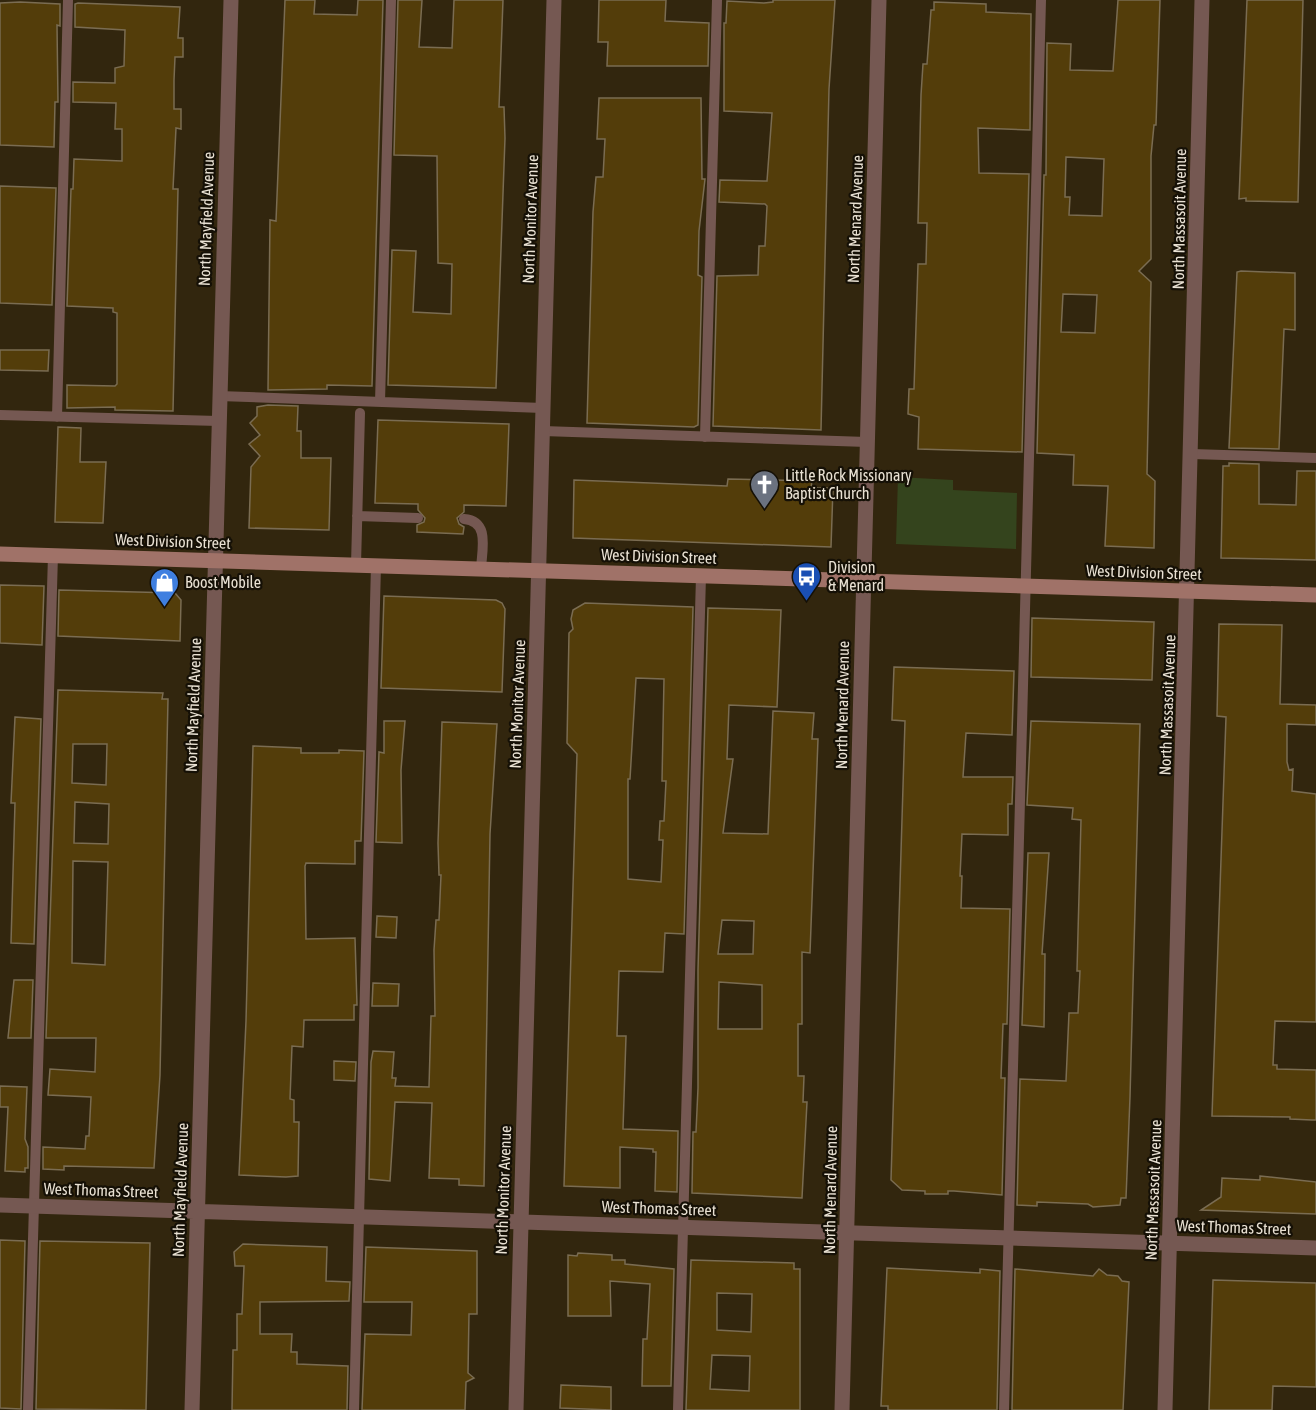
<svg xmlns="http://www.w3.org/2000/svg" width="1316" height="1410" viewBox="0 0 1316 1410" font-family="'Asap Condensed',sans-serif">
<rect width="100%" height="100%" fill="#32260e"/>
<path fill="#34441d" d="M898,477L953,480V490L1017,493L1016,549L896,544Z"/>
<path fill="#533d0a" stroke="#7a6c52" stroke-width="1.5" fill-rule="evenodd" d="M285,0H315L314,14L357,15L358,0H383L372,386L327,385V389L268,390L270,220L276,221Z
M398,0H422L419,47L452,48L454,0H503L499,107H504L505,138L496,388L388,385L392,250L416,251L413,312L451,314L452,264L438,263L437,156L394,155Z
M599,0H666L665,21L709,23L708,66H607L608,42H598Z
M773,0H835L829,89L821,430L713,426L717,276L758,275L759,246H765L767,206L765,204L719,202L720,180L767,181L772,113L724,111V23H726L727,1L764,3L773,2Z
M1118,0H1160L1156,125H1154L1151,156V259L1139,271L1151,282L1147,474L1155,481L1154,548L1105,546L1108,486L1073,485L1074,455L1037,453L1044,175H1046L1047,43L1071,44L1070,70L1113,71ZM1066,157L1104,159L1102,216L1069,215L1070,197H1065ZM1063,294L1097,295L1095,333L1061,332Z
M1247,0H1303L1298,202L1246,201V198L1239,199Z
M20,2L60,4V26L57,25L58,102H55L54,147L0,145V3Z
M934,2L986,4V12L1031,14L1030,130L978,128L979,173L1029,174L1022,452L918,449L919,417L908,414L909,389H914L918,264H926L927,223H918L921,95L923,64H927L931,10H934Z
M78,3L180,7L178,38H183V57H175L174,80V109H181V129L176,128L173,189H178L173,411L115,410V407L67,408V385L115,386L117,384V313L113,312V308L67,306L71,189H73L74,159L122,161V129H115L116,103L73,102V82L115,83V68L124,66L125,30L75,27V4Z
M599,98H701L702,179H705L699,231L698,275L702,277L698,425L694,427L587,423L593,212L596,177H603L605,139H597Z
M0,186L56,188L52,305L0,303Z
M1241,271L1295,273V330L1284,329L1279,449L1229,448L1237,272Z
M0,350H49L48,371L0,370Z
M268,405L298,406L297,431H301V458H331L329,530L249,528L251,467L260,456L249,444L260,435L250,423L257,416V407Z
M378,420L509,424L506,506L464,505V512L457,518L459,524L464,527L463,534L417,532V525L424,522L425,518L418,510V504L375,503Z
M58,427L81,428L80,462H106L103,523L55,522Z
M1229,463L1259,464V504L1296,505L1297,471H1316V560L1221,558L1223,466H1229Z
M728,479L812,481L811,488H833L831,547L573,538L574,480L727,486Z
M0,585L44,586L42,645L0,643Z
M59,590L175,593L181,600L180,641L58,636Z
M384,596L496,600L502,603L505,609L502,692L381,688Z
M585,603L693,607L684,934L665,933L663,972L619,971L617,1036H626L623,1129L678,1131L677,1192L655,1191L656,1152H653V1149L620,1147V1188L564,1186L577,754L567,743L569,633L573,629L571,619L573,610ZM636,678L664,679L662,781H666L664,821H660L659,840H663L661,882L628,879V779H630Z
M708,608L781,610L777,707L729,705L727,759H733L723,833L768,834L773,711L814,713L812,739H818L810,953L802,952V1024H798V1076H804L803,1102H807L802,1198L692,1193L693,1132H696L698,1088V970ZM722,920L754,921L753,954H718ZM719,982L762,985V1029H718Z
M1032,618L1154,622L1152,680L1031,677Z
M1219,624L1282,625L1280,704L1316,705V725L1287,724V762L1289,770L1293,769L1292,791L1316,794V1022L1275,1021L1273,1065H1277V1069L1316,1070V1120H1312L1290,1119V1117L1212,1116L1226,717L1217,716Z
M894,667L1014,671L1012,735L966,733L963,777H1013L1012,804H1008V835L962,834L960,876H962L961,908L1010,909L1007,1024H1003L1001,1078H1005L1002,1195L954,1191H948V1194H925V1191L902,1190L891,1180L905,721L892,720Z
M58,690L163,693L162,699H168L160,1075L154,1168L64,1166V1170L43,1169V1147L85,1149L86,1136H89L91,1097L48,1095L50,1069L95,1072L96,1038H46ZM73,744H107L106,785L72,783ZM75,802L109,804L108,844L74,843ZM73,861L108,862L105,965L72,963Z
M15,717L41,719L34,944L11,943L15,803H11Z
M384,721H405L401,770L402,843L376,842L379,752L384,753Z
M1031,721L1140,724L1130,1097L1126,1198H1121L1120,1205L1093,1207L1088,1204L1037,1202V1206L1017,1205L1020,1079L1066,1081L1069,1013H1078L1080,971H1077L1081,820L1072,819L1073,808L1027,805Z
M442,722L497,724L490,834L484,1186L459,1185V1179L429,1178L432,1103L395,1102L390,1181L369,1179L371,1062L373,1051L394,1052L392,1078H396L395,1086L429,1087L431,1016H435L434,950L436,920H439L441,875H439L438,843Z
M253,746L301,748V753H339V750L364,751L361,841H355V864L306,863L305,866L306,939L355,938L357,1005H354V1020H304L303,1047L292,1046L290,1099L294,1100V1122H299L298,1176L286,1177L239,1175L246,1021Z
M1028,853H1049L1042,954H1045L1044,1027L1022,1025Z
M377,916L397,917L396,938L376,937Z
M14,980H33L31,1038H8Z
M373,983L399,984L398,1006H372Z
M334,1061L356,1062L355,1081L334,1080Z
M0,1086L27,1087L25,1139L28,1147V1168H25V1172L5,1171L8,1107H0Z
M1260,1176L1316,1182V1214L1201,1210L1221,1197L1222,1178L1260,1180Z
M0,1240L25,1241L21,1409L0,1408Z
M40,1241L150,1243L146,1410L36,1409Z
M243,1244L327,1247L326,1281L350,1282L349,1301L260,1302V1334H292L291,1352H297V1364L348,1366L347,1410H232L233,1350H237V1314H242L244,1266H235L234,1252Z
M366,1247L477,1251V1314H469L468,1373L474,1378L466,1382L465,1410H362L365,1334L411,1335L412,1302H364Z
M578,1253L612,1255V1260H625V1264L674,1269L671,1386H642L643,1339H647L650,1284L610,1281L611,1316H568V1255L577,1256Z
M691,1260L794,1263V1269H800V1410H686ZM717,1293L752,1294L751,1332L717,1330ZM712,1355L750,1356L749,1391L710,1389Z
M887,1268L980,1273V1269L1000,1271L997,1410H888V1406H881Z
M1015,1269L1093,1276L1099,1269L1107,1275L1118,1276L1122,1281L1129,1282L1123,1410H1012Z
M1213,1280L1316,1283V1387L1273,1386L1272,1410H1209Z
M561,1385L611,1387V1410L560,1408Z"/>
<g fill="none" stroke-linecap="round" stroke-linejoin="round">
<path stroke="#755852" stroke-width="10" d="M219,396L543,408
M380,402L391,0
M0,415L218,421
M57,417L68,0
M543,431L867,442
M705,437L717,0
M1192,454L1316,458
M357,516L418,518
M464,519C490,521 482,549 481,569
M356,565L360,413
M28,1410L53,555
M354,1410L376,565
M678,1410L701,576
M1004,1410L1041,0"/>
<path stroke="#755852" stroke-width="15" d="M0,1205L1316,1248
M192,1410L231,0
M516,1410L554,0
M842,1410L879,0
M1165,1410L1202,0"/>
<path stroke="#a07268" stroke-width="15" d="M0,554L1316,595"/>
</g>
<defs>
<symbol id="church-pin" viewBox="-11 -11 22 30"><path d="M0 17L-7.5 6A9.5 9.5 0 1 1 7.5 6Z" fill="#6b7280" stroke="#151006"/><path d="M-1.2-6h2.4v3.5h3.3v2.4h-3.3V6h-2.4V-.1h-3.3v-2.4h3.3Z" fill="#fff"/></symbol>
<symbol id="bus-pin" viewBox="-11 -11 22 30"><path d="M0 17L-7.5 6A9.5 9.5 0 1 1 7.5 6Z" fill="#1a4fb4" stroke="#151006"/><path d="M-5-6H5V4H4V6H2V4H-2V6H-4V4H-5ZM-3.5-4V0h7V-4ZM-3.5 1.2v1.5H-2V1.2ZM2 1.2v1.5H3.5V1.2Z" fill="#fff"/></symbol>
<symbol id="shop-pin" viewBox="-11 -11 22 30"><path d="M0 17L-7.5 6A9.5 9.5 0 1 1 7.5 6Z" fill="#3f7fe0" stroke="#151006"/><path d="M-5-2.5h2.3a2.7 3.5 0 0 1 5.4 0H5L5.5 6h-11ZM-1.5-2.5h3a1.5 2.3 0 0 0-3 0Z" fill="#fff"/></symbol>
</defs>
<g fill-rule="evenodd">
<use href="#church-pin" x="748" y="468" width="33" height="45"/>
<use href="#bus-pin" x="790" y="560" width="33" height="45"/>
<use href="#shop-pin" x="148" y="566" width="33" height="45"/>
</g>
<g text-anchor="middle" stroke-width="4.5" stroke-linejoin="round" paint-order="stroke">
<g font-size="16" fill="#e9e1d3" stroke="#151006">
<text transform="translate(206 219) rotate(-88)" y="6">North Mayfield Avenue</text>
<text transform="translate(530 219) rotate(-88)" y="6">North Monitor Avenue</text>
<text transform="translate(855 219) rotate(-88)" y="6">North Menard Avenue</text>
<text transform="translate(1179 219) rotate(-89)" y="6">North Massasoit Avenue</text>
<text transform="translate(173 541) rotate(2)" y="6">West Division Street</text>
<text transform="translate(659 556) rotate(2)" y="6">West Division Street</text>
<text transform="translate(1144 572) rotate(2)" y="6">West Division Street</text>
<text transform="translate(517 704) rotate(-88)" y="6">North Monitor Avenue</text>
<text transform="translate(193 705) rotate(-88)" y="6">North Mayfield Avenue</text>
<text transform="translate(842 705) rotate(-89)" y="6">North Menard Avenue</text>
<text transform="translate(1167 705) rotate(-88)" y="6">North Massasoit Avenue</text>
<text transform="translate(101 1190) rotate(2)" y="6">West Thomas Street</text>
<text transform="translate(180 1190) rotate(-88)" y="6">North Mayfield Avenue</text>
<text transform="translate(503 1190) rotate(-88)" y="6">North Monitor Avenue</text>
<text transform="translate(830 1190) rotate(-89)" y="6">North Menard Avenue</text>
<text transform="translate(1153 1190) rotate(-88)" y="6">North Massasoit Avenue</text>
<text transform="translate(659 1208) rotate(2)" y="6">West Thomas Street</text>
<text transform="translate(1234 1227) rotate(2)" y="6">West Thomas Street</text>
</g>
<g font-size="16" fill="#e9e1d3" stroke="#151006" text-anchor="start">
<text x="785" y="481">Little Rock Missionary<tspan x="785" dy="18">Baptist Church</tspan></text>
<text x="828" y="573">Division<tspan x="828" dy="18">&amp; Menard</tspan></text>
<text x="185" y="588">Boost Mobile</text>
</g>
</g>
</svg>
